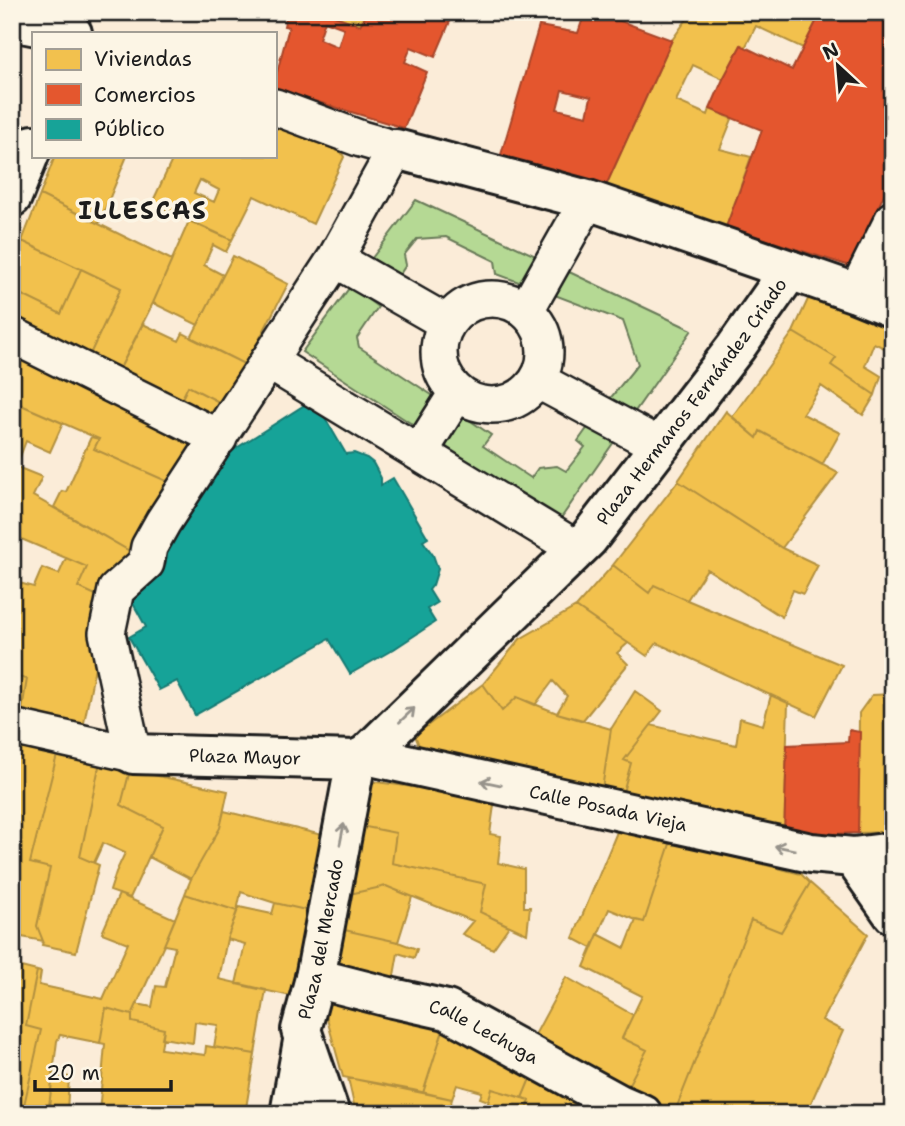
<svg xmlns="http://www.w3.org/2000/svg" width="905" height="1126" viewBox="0 0 905 1126" font-family="'Shantell Sans',sans-serif">
<rect width="100%" height="100%" fill="#fbecd8"/>
<filter id="ink" filterUnits="userSpaceOnUse"><feTurbulence type="fractalNoise" baseFrequency=".0143" numOctaves="2"/><feDisplacementMap in="SourceGraphic" scale="14" xChannelSelector="R" yChannelSelector="G"/><feConvolveMatrix kernelMatrix="1 2 1 2 8 2 1 2 1" color-interpolation-filters="sRGB"/></filter>
<g filter="url(#ink)">
<path fill="#b5d994" stroke="#687a58" stroke-width="2" d="M416,200L540,258L527,285L497,274L495,261L446,237L417,239L404,255L406,265L398,277L372,258Z
M565,270L692,330L631,417L608,401L638,364L623,321L552,294Z
M350,287L378,307L357,338L359,347L441,401L421,430L302,352Z
M462,415L491,435L483,446L531,478L538,468L557,466L566,471L585,447L578,441L593,420L618,436L559,521L442,444Z"/>
<path fill="#f2c14e" stroke="#b2903f" stroke-width="2" fill-rule="evenodd" d="M337,12H336H368L360,25L335,16Z
M692,12H821L803,48L756,26L745,48L741,45L723,79L693,65L676,101L708,115L710,109L732,119L720,149L751,157L726,227L604,190L672,40Z
M275,122L337,144L344,157L313,224L254,196L232,240L152,203L174,156H275ZM200,180L219,190L214,202L194,193Z
M55,156H127L99,224L40,195Z
M40,195L172,260L153,303L114,380L85,365L121,288L22,241Z
M189,221L232,240L226,252L213,245L204,265L223,275L198,325L153,303Z
M22,241L81,269L61,314L12,290V272Z
M893,253V284L885,269Z
M233,256L288,284L246,365L191,338Z
M81,269L121,288L85,365L12,330V290L61,314Z
M814,286L893,316V352L874,343L865,366L881,376L875,395L831,365L836,358L793,332Z
M143,324L179,341L183,333L246,365L225,405L188,386L176,411L114,380Z
M793,332L836,358L831,365L875,395L863,415L821,386L803,414L840,433L822,465L760,431L757,438L732,417Z
M12,341L202,448L180,487L94,449L99,439L12,401Z
M188,386L225,405L213,429L176,411Z
M12,401L63,423L50,452L26,441L16,467L12,465Z
M726,411L757,438L760,431L838,473L782,548L678,481Z
M91,437L99,439L94,449L180,487L140,557L54,507L62,491L66,492Z
M12,465L42,477L33,496L140,557L100,597L78,587L87,567L12,535Z
M678,481L782,548L818,565L803,594L793,590L782,617L707,569L687,600L654,585L649,593L613,565Z
M66,558L87,567L78,587L100,597L97,657L84,723L69,733L20,722L27,679L12,676V581L34,587L42,568L59,574Z
M613,565L649,593L654,585L687,600L842,665L816,716L657,643L647,656L576,607Z
M576,607L628,643L617,653L628,664L583,720L557,713L567,696L553,681L535,705L517,697L502,711L483,684L520,639Z
M12,676L27,679L20,722L12,720Z
M483,684L502,711L517,697L557,713L611,729L602,789L423,756L415,735Z
M635,691L662,711L624,760L631,763L622,796L602,789L611,729Z
M893,694V832L858,833L859,713L872,695Z
M771,695L788,703L784,836L622,796L631,763L624,760L651,725L736,745L740,718L763,725Z
M19,739L58,751L30,863L50,868L37,926L43,941L22,937L12,930V763Z
M58,751L100,762L80,857L99,865L76,952L42,945L43,941L37,926L50,868L30,863Z
M100,762L130,770L121,805L163,826L130,898L110,891L116,872L125,853L103,843L94,863L80,857Z
M130,770L228,791L220,828L191,879L149,857L163,826L121,805Z
M369,781L495,798L490,834L501,836L498,863L524,869V907H530L527,934L480,912L486,884L392,863L396,833L361,826Z
M224,811L326,836L310,911L275,903L241,892L237,911L185,894L191,879L220,828Z
M361,826L396,833L392,863L486,884L480,912L509,926L493,949L462,934L473,921L386,886L345,895Z
M619,827L671,841L644,922L636,920L609,909L592,948L573,938Z
M671,841L801,874L810,883L781,932L751,920L674,1114H664L622,1097L647,1050L622,1038L642,996L584,967L598,934L625,948L636,920L644,922Z
M810,883L868,934L822,1020L843,1031L806,1114H674L751,920L781,932Z
M386,886L412,897L398,942L340,929L345,895Z
M119,894L175,919L164,945L132,1015L106,1008L100,1043L60,1035L57,1041L48,1114H22L41,1030L26,1026L37,971L41,972L39,985L103,999L128,943L102,933Z
M185,894L237,911L227,939L219,979L266,990L255,1054L214,1047L218,1025L195,1022L193,1043L162,1038L164,1029L132,1022V1015L137,1004L152,1007L156,986L165,987L175,947L164,945Z
M275,903L310,911L291,996L236,984L245,944L227,939L239,907L272,914Z
M340,929L398,942L417,949L414,958L398,953L393,981L328,970Z
M17,966L37,971L26,1026L41,1030L22,1114H12V992Z
M566,977L633,1015L622,1038L647,1050L622,1097L529,1046Z
M337,991L444,1027L423,1093L343,1077L322,1001Z
M106,1008L132,1015V1022L164,1029L161,1049L205,1055L206,1046L255,1054L245,1114L99,1113L105,1044L100,1043Z
M444,1027L535,1067L522,1098L492,1089L488,1101L480,1098L482,1092L457,1085L452,1099L423,1093Z
M533,1071L585,1095L580,1114H526L530,1100L522,1098Z
M53,1075L69,1077L67,1112L48,1114Z
M348,1078L413,1090L452,1099L448,1114H356Z
M492,1089L530,1100L526,1114H485Z"/>
<path fill="#e4572e" stroke="#a84529" stroke-width="2" fill-rule="evenodd" d="M287,12H336L335,16L360,25L368,12H454L435,57L411,47L405,62L427,72L404,128L275,89V80L289,27L284,26ZM325,21L344,28L338,47L319,39Z
M585,12H596L672,40L604,190L500,158L539,26L578,33ZM562,90L591,97L587,116L557,109Z
M821,12H893V176L850,266L726,227L762,130L710,109L723,79L741,45L792,70Z
M849,730L860,732L858,833L784,836L787,745L848,742Z"/>
<path fill="#17a398" stroke="#187a73" stroke-width="2" d="M314,399L346,454L354,453L367,458L373,463L381,478V485L393,478L428,538L423,541L433,555L438,569L433,585L429,590L437,603L427,609L435,622L394,649L350,674L329,639L195,715L177,681L159,690L129,637L146,627L126,591L161,571L151,545L224,456Z"/>
<g fill="none" stroke-linecap="round" stroke-linejoin="round">
<defs>
<path id="pedestrian" d="M335,259L447,323
M856,293L893,219
M439 352a53 53 0 1 1 106 0a53 53 0 1 1-106 0Z
M526,310L588,200
M12,335L219,438
M268,361L577,549
M537,380L660,446
M419,453L457,393
M12,727L133,754L107,633L116,590L146,563L149,547L163,522L335,259L396,149L361,139L275,107"/>
<g id="minor">
<path d="M12,21L72,33"/>
<path d="M396,149L588,200L856,293L893,308"/>
<path d="M12,197L33,145"/>
<path id="s1" d="M133,754L356,760L366,755L588,539L736,347L790,270"/>
<path id="s2" d="M366,755L811,853L853,857L893,852"/>
<path d="M853,857L893,914"/>
<path id="s3" d="M315,978L393,998L447,1010L619,1104L642,1114"/>
<path d="M290,1114L303,1041"/>
<path id="s4" d="M330,1114L301,1030L315,978L356,760"/>
</g>
</defs>
<use href="#pedestrian" stroke="#1c1c1c" stroke-width="40"/>
<use href="#minor" stroke="#1c1c1c" stroke-width="44"/>
<use href="#pedestrian" stroke="#fcf5e5" stroke-width="35"/>
<use href="#minor" stroke="#fcf5e5" stroke-width="38"/>
</g>
<defs><path id="oneway-shaft" d="M-6 0H5M1.5-3L5.5 0L1.5 3" fill="none" stroke-width="1.6" stroke-linecap="round" stroke-linejoin="round" transform="scale(1.75)"/></defs>
<g stroke="#97938b">
<use href="#oneway-shaft" transform="translate(407 715) rotate(-44)"/>
<use href="#oneway-shaft" transform="translate(491 783) rotate(-168)"/>
<use href="#oneway-shaft" transform="translate(342 834) rotate(-79)"/>
<use href="#oneway-shaft" transform="translate(785 848) rotate(-168)"/>
</g>
</g>
<g text-anchor="middle" stroke-width="7" stroke-linejoin="round" paint-order="stroke">
<g font-size="18" fill="#1c1c1c" stroke="#fcf5e5">
<text dy="6" stroke="none"><textPath href="#s1" startOffset="716">Plaza Hermanos Fernández Criado</textPath></text>
<text dy="6" stroke="none"><textPath href="#s1" startOffset="112">Plaza Mayor</textPath></text>
<text dy="6" stroke="none"><textPath href="#s2" startOffset="248">Calle Posada Vieja</textPath></text>
<text dy="6" stroke="none"><textPath href="#s4" startOffset="182">Plaza del Mercado</textPath></text>
<text dy="6" stroke="none"><textPath href="#s3" startOffset="178">Calle Lechuga</textPath></text>
</g>
<g font-size="24" font-weight="bold" letter-spacing="2" fill="#1c1c1c" stroke="#fcf5e5">
<text x="143" y="219">ILLESCAS</text>
</g>
</g>
<rect width="905" height="1126" fill="none" stroke="#fcf5e5" stroke-width="42"/>
<rect x="21" y="21" width="863" height="1084" fill="none" stroke="#1c1c1c" stroke-width="2.5" filter="url(#ink)"/>
<rect x="32" y="32" width="245" height="126" fill="#fcf5e5" stroke="#a29e95" stroke-width="2"/>
<rect x="46" y="49" width="35" height="21" fill="#f2c14e" stroke="#a29e95" stroke-width="2"/>
<text x="94" y="66" font-size="21" fill="#1c1c1c">Viviendas</text>
<rect x="46" y="84" width="35" height="21" fill="#e4572e" stroke="#a29e95" stroke-width="2"/>
<text x="94" y="102" font-size="21" fill="#1c1c1c">Comercios</text>
<rect x="46" y="119" width="35" height="21" fill="#17a398" stroke="#a29e95" stroke-width="2"/>
<text x="94" y="136" font-size="21" fill="#1c1c1c">Público</text>
<g transform="translate(838 66) rotate(334)" stroke="#fcf5e5" stroke-width="5" paint-order="stroke">
<path d="M0-5L12 26L0 18L-12 26Z" fill="#1c1c1c"/>
<text y="-10" font-size="19" font-weight="bold" text-anchor="middle" fill="#1c1c1c">N</text>
</g>
<path d="M35 1080v10h136v-10" fill="none" stroke="#1c1c1c" stroke-width="3.5"/>
<text x="46" y="1080" font-size="21" fill="#1c1c1c" stroke="#fcf5e5" stroke-width="5" paint-order="stroke">20 m</text>
</svg>
